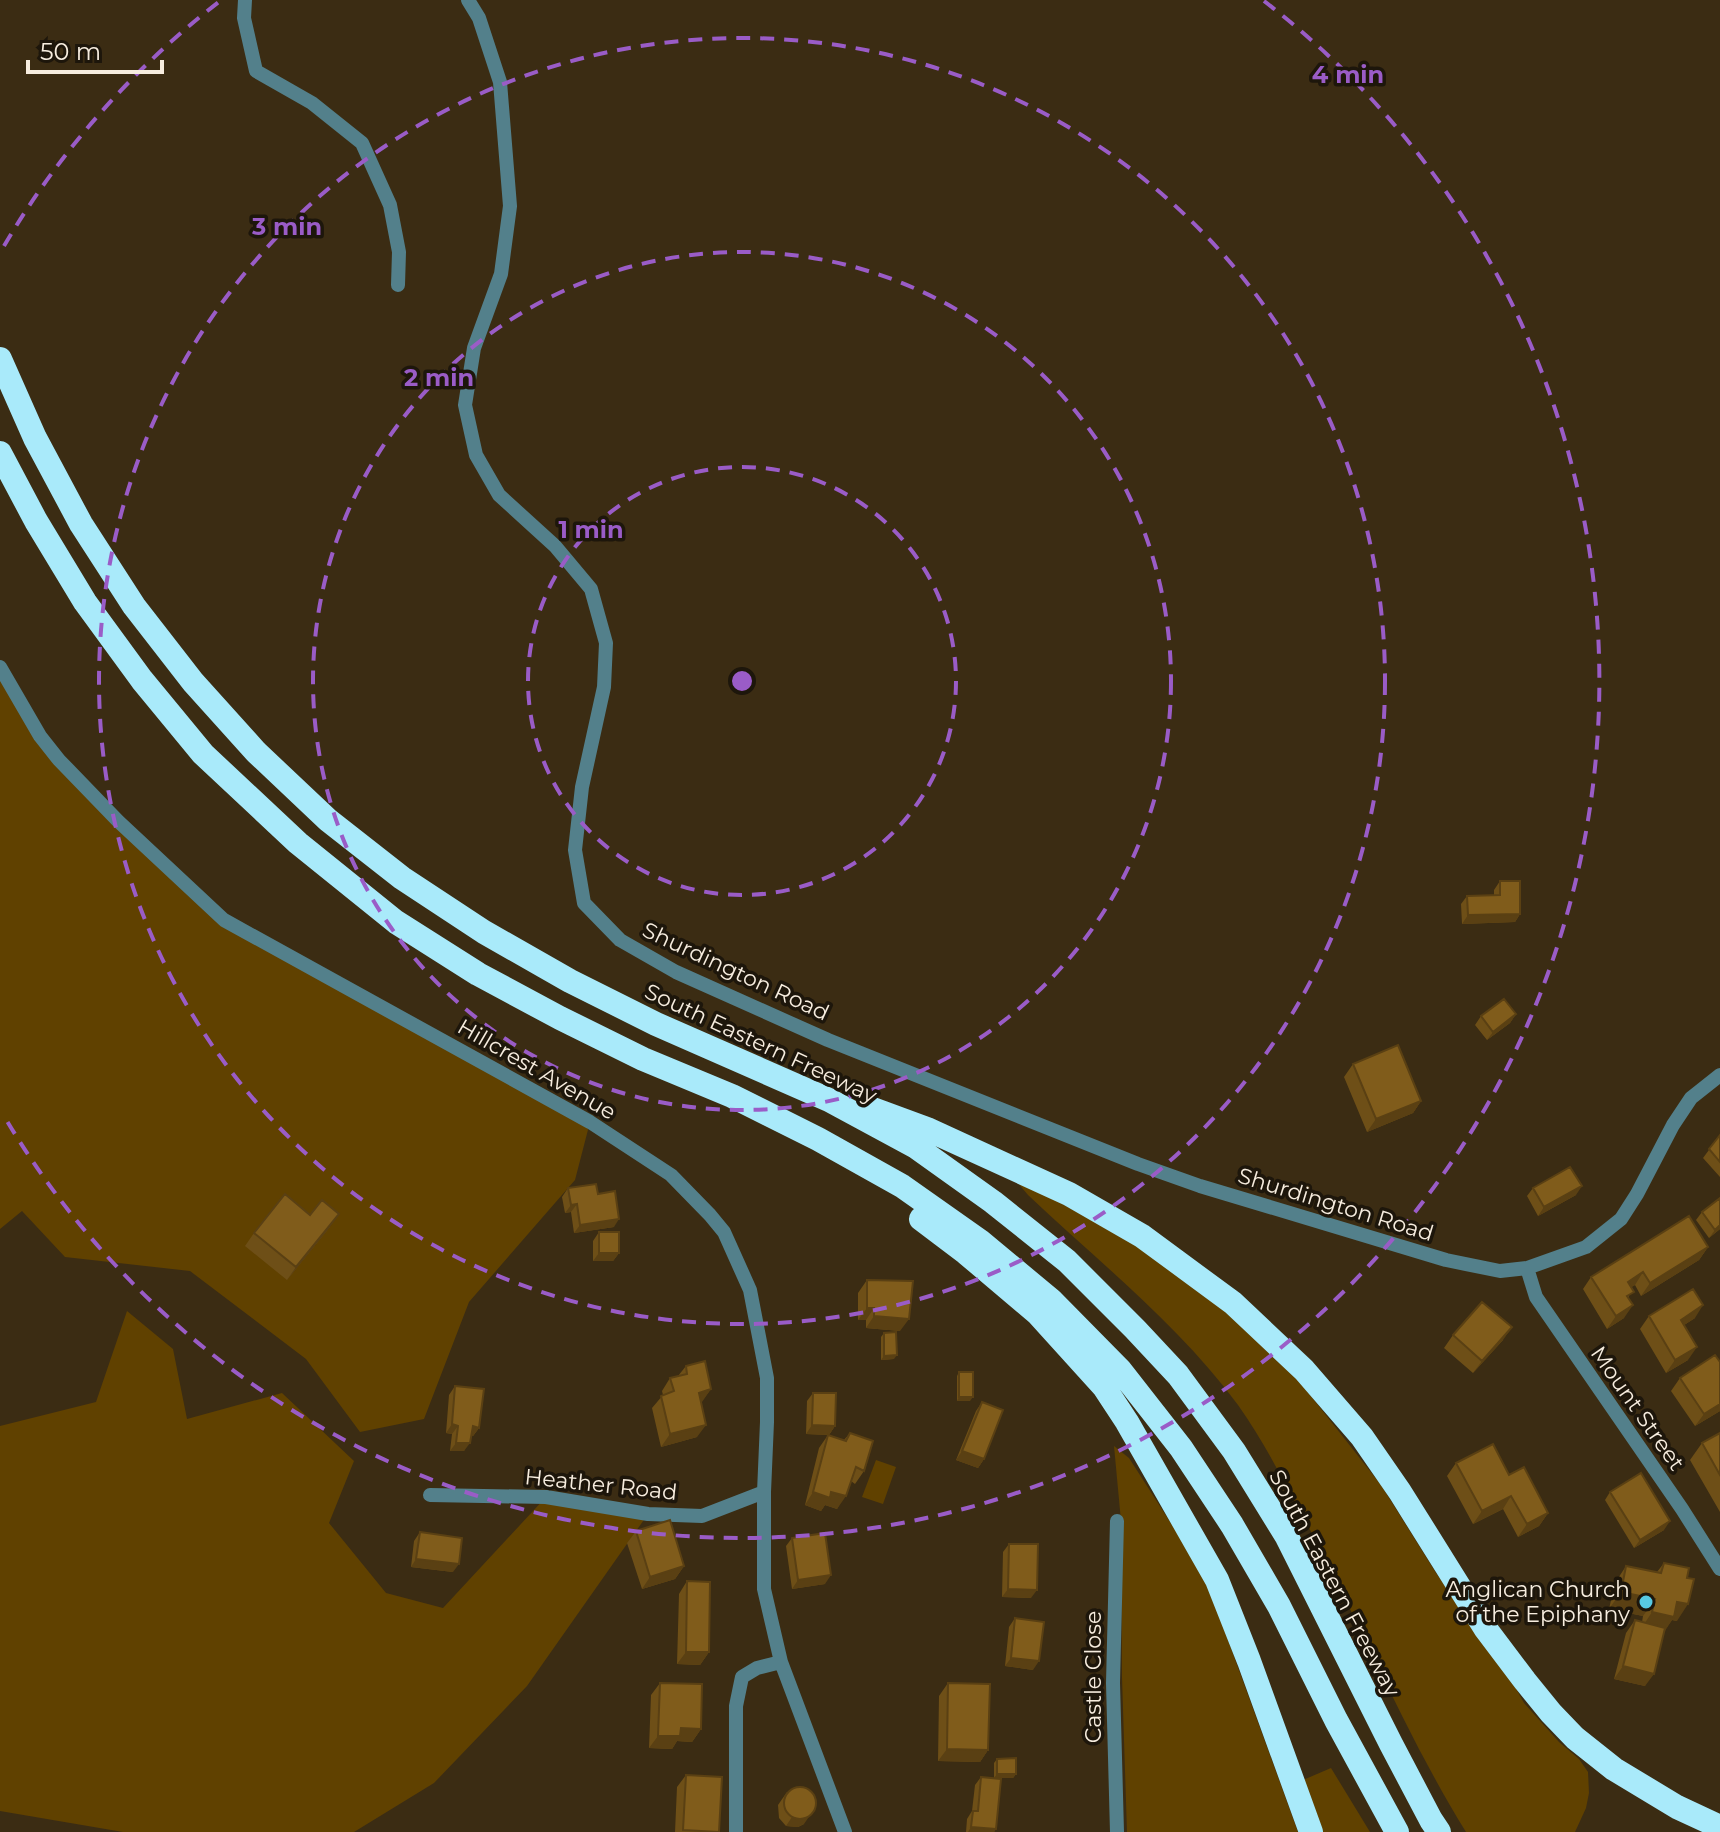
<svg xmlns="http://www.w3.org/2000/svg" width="1720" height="1832" viewBox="0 0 1720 1832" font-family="Montserrat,sans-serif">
<rect width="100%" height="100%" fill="#3b2c13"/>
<path fill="#604100" d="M0,667L48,746L224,920L590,1122L575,1180L469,1302L424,1419L360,1432L306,1359L190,1271L65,1257L22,1211L0,1229Z
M1017,1182L1044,1194L1115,1233L1162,1262L1244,1324L1303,1386L1381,1485L1436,1573L1508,1674L1524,1703L1559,1742L1579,1759L1588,1772L1589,1793L1586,1808L1575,1832H1466C1401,1727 1356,1612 1296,1504C1278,1470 1260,1436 1238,1405C1179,1325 1100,1263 1028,1195Z
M127,1311L173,1349L187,1419L282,1393L354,1461L329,1523L386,1593L443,1608L546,1497L648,1514L527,1686L434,1783L354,1832H123L0,1811V1426L96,1402Z
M1114,1446L1129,1458L1192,1556L1209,1588L1298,1832H1127L1122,1678L1121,1521Z
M876,1460L896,1467L883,1504L862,1497Z
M1331,1768L1370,1832H1322L1303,1780Z"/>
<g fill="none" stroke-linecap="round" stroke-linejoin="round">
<path stroke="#53808b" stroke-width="14" d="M245,0L244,18L256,71L312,103L362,143L390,205L399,252L398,285
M468,0L479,18L500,82L510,206L501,274L474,348L465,405L476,455L499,495L555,546L591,589L606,643L604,687L582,787L575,850L584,903L620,940L676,972L828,1040L1138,1164L1200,1186L1446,1260L1500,1271L1527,1268L1586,1247L1621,1219L1637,1194L1673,1125L1691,1098L1720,1075
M0,667L40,736L59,760L118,821L224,920L590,1122L671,1175L710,1215L724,1232L750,1290L767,1378V1422L764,1492V1589L781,1662L845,1832
M1527,1268L1536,1297L1682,1509L1720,1569
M430,1495L546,1497L648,1514L702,1516L764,1492
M1117,1521L1113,1683L1117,1832
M736,1832V1706L742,1677L757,1668L781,1662"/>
<path stroke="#a9eafa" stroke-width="24" d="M0,359L35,438L81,524L134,606L193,682L256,752L328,820L402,878L484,932L570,981L656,1024L829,1100L916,1147L993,1202L1067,1261L1135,1329L1178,1375L1234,1451L1287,1537L1391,1744L1431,1820L1439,1832
M0,453L36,521L85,602L142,680L203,754L298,843L396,922L478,974L560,1018L643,1059L732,1096L818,1139L902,1186L980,1241L1051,1300L1120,1370L1181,1448L1232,1525L1279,1606L1336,1720L1397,1832
M870,1108L927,1129L1069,1194L1142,1236L1233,1303L1304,1370L1362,1437L1400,1492L1485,1628L1525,1681L1551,1713L1575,1738L1614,1769L1677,1807L1720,1827
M921,1219L966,1253L1037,1313L1104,1387L1127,1422L1217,1580L1249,1661L1311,1832"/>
</g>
<path fill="#6e4f17" d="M1500,881L1520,914L1515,922L1462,924L1461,904L1467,896L1494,895V890Z
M1516,1014L1510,1023L1487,1040L1475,1025L1481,1016Z
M1353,1064L1421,1101L1413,1113L1367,1132L1344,1077Z
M1720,1135V1177L1703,1158Z
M568,1188L598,1194L614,1227L574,1233L571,1212L565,1213L562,1197Z
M1533,1188L1576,1195L1538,1216L1527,1196Z
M1702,1212L1720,1229L1709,1238L1696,1220Z
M310,1215L330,1227L287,1280L245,1246L254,1233Z
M599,1232L619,1253L613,1261H593V1241Z
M1708,1247L1699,1260L1641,1296L1635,1285L1631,1287L1624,1318L1607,1329L1583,1289L1591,1277Z
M867,1280L900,1331L866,1328V1320H858V1293Z
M1649,1316L1695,1318L1684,1325L1688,1360L1666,1373L1640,1329Z
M884,1333L894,1359L881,1360V1337Z
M1453,1335L1503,1340L1473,1373L1444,1348Z
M686,1366L711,1389L701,1402L697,1437L661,1447L652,1408L663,1395L662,1391L670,1378L678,1376Z
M959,1372L970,1401H957V1376Z
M1680,1378L1720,1411L1695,1426L1671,1391Z
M455,1386L479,1428L473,1436L471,1435L464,1451H450L452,1434L446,1433L449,1395Z
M813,1393L835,1426L829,1435L806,1434L807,1401Z
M982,1402L984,1459L978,1468L956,1460L976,1411Z
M850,1433L864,1471L855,1484L851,1481L837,1509L825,1505L821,1511L805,1505L819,1448L828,1435L844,1440Z
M1720,1433V1512L1690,1460L1702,1443Z
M1456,1463L1509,1475L1548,1513L1539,1526L1518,1537L1503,1509L1473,1524L1447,1476Z
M1610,1492L1664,1530L1634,1548L1605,1500Z
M636,1531L684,1566L675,1579L642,1589L627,1543Z
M420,1532L453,1572L411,1567L414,1541Z
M792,1538L825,1584L792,1589L786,1546Z
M1009,1544L1031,1598L1002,1597L1003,1552Z
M1664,1563L1677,1621L1672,1620L1664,1631L1645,1686L1614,1679L1626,1633L1635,1620L1642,1622L1643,1616L1609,1609L1615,1583L1626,1566L1657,1572Z
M687,1581L709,1652L700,1665L677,1664L679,1594Z
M1015,1618L1033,1670L1005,1666L1009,1627Z
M660,1683L701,1729L692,1742L677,1741L672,1749L649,1748L651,1695Z
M948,1683L988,1750L980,1762L938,1761L939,1696Z
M997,1759L1016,1774L1013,1778H994V1763Z
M686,1775L719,1832H675L677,1787Z
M981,1777L996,1829L994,1832H966L967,1819L972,1811L975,1785Z
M787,1792L804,1824L798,1827L786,1826L779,1818L778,1805Z"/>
<path fill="#5a4013" d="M1520,914L1515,922L1462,924L1468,915Z
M1516,1014L1510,1023L1487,1040L1493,1032Z
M1421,1101L1413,1113L1367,1132L1376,1119Z
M1582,1186L1576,1195L1538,1216L1544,1207Z
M577,1204L571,1212L565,1213L571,1205Z
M339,1214L330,1227L287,1280L296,1267Z
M619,1219L614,1227L574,1233L580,1225Z
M1720,1225V1229L1709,1238L1715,1230Z
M1708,1247L1699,1260L1641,1296L1650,1283Z
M599,1253H619L613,1261H593Z
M1643,1272L1635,1285L1619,1295L1628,1282Z
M1633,1305L1624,1318L1607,1329L1616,1316Z
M1703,1305L1695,1318L1672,1333L1681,1320Z
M867,1308H874L866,1320H858Z
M874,1316L909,1319L900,1331L866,1328Z
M1512,1327L1503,1340L1473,1373L1482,1361Z
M1697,1347L1688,1360L1666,1373L1675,1360Z
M897,1355L894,1359L881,1360L884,1356Z
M711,1389L702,1402L690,1405L699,1393Z
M959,1397H973L970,1401H957Z
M1720,1404V1411L1695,1426L1704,1414Z
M452,1424L458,1426L452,1434L446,1433Z
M706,1425L697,1437L661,1447L670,1434Z
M812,1425L835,1426L829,1435L806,1434Z
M473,1426L479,1428L473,1436L467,1434Z
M456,1443H470L464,1451H450Z
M962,1451L984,1459L978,1468L956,1460Z
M813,1492H831L846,1496L837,1509L825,1505L821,1511L805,1505Z
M1511,1496L1503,1509L1473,1524L1482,1511Z
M1548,1513L1539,1526L1518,1537L1527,1524Z
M1670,1521L1664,1530L1634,1548L1640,1540Z
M416,1559L459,1564L453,1572L411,1567Z
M684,1566L675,1579L642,1589L650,1577Z
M831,1575L825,1584L792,1589L798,1580Z
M1008,1589L1037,1590L1031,1598L1002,1597Z
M1621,1592L1655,1599L1643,1616L1609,1609Z
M1677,1602L1688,1604L1677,1621L1672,1620L1663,1634L1641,1629L1652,1612Z
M686,1652H709L700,1665L677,1664Z
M1011,1658L1039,1661L1033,1670L1005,1666Z
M1623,1666L1654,1674L1645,1686L1614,1679Z
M681,1728L701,1729L692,1742L677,1741L672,1749L649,1748L658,1736Z
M947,1749L988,1750L980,1762L938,1761Z
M997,1774H1016L1013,1778H994Z
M815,1808L804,1824L798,1827L786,1826L792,1817Z
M971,1827L996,1829L994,1832H968Z"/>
<path fill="#805c1b" stroke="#5a4013" stroke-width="2" d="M1500,881H1520V914L1468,915L1467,896L1500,895Z
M1504,999L1516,1014L1493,1032L1481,1016Z
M1398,1045L1421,1101L1376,1119L1353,1064Z
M1720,1135V1162L1709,1149Z
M1570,1167L1582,1186L1544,1207L1533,1188Z
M596,1184L598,1194L615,1191L619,1219L580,1225L577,1204L571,1205L568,1188Z
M285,1194L310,1215L322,1200L339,1214L296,1267L254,1233Z
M1720,1198V1225L1715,1230L1702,1212Z
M1689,1216L1708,1247L1650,1283L1643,1272L1628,1282L1634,1292L1627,1296L1633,1305L1616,1316L1591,1277Z
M599,1232H619V1253H599Z
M867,1280L913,1281L909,1319L874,1316V1308H867Z
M1693,1289L1703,1305L1681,1320L1697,1347L1675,1360L1649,1316Z
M1482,1302L1512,1327L1482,1361L1453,1335Z
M896,1332L897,1355L884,1356V1333Z
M1715,1355L1720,1362V1404L1704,1414L1680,1378Z
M705,1361L711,1389L699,1393L706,1425L670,1434L661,1396L674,1391L670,1378L687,1374L686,1366Z
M959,1372H973V1397H959Z
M455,1386L484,1389L479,1428L473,1426L470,1443H456L458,1426L452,1424Z
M813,1393H836L835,1426L812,1425Z
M982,1402L1003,1410L984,1459L962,1451Z
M850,1433L873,1441L864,1471L856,1467L846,1496L831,1492L830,1498L813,1492L828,1435L846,1441Z
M1720,1433V1475L1702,1443Z
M1493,1444L1509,1475L1524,1467L1548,1513L1527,1524L1511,1496L1482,1511L1456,1463Z
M1641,1473L1670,1521L1640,1540L1610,1492Z
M670,1520L684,1566L650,1577L636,1531Z
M420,1532L462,1538L459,1564L416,1559Z
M825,1533L831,1575L798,1580L792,1538Z
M1009,1544H1038L1037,1590L1008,1589Z
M1664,1563L1689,1568L1687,1578L1694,1579L1688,1604L1677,1602L1674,1617L1652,1612L1655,1599L1621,1592L1626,1566L1661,1573Z
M687,1581L710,1582L709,1652H686Z
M1015,1618L1044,1622L1039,1661L1011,1658Z
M1635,1620L1665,1628L1654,1674L1623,1666Z
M660,1683L702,1684L701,1729L681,1728L680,1736H658Z
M948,1683L990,1684L988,1750L947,1749Z
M1016,1758V1774H997V1759Z
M686,1775L722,1777L719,1832L683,1830Z
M981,1777L1001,1779L996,1829L971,1827L973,1811H978Z
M784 1803a16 16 0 1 1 32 0a16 16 0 1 1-32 0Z"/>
<g fill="none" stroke="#9a5cc7" stroke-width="4" stroke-dasharray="14 10">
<circle cx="742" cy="681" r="214"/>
<circle cx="742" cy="681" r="429"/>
<circle cx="742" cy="681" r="643"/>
<path d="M4 246A857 857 0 0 1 220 1M1264 1A857 857 0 1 1 4 1116"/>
</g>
<circle fill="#57c9e2" stroke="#1d160b" stroke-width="3" cx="1646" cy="1602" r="8"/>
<g text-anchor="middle" stroke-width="7" stroke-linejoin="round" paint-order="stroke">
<g font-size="22" fill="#f7eddf" stroke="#1d160b">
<text transform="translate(736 971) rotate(25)" y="8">Shurdington Road</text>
<text transform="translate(761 1043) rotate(25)" y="8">South Eastern Freeway</text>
<text transform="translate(537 1069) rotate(30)" y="8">Hillcrest Avenue</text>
<text transform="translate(1336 1204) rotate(17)" y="8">Shurdington Road</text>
<text transform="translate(1638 1408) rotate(55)" y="8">Mount Street</text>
<text transform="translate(601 1484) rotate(6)" y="8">Heather Road</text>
<text transform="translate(1335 1583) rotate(62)" y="8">South Eastern Freeway</text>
<text transform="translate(1093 1677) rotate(-90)" y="8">Castle Close</text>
</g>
<g font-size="22" fill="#f7eddf" stroke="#1d160b" text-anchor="end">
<text x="1630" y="1597">Anglican Church<tspan x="1630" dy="25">of the Epiphany</tspan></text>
</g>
</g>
<circle cx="742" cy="681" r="12" fill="#9a5cc7" stroke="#1d160b" stroke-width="4"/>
<g font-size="24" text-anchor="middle" font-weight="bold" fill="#9a5cc7" stroke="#1d160b" stroke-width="7" stroke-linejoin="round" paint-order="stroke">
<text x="1348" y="83">4 min</text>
<text x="287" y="235">3 min</text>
<text x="439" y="386">2 min</text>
<text x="591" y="538">1 min</text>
</g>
<path d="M28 60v12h134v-12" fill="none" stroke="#f7eddf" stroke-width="4"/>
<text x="40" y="60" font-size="24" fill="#f7eddf" stroke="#1d160b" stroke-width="6" paint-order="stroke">50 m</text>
</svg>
